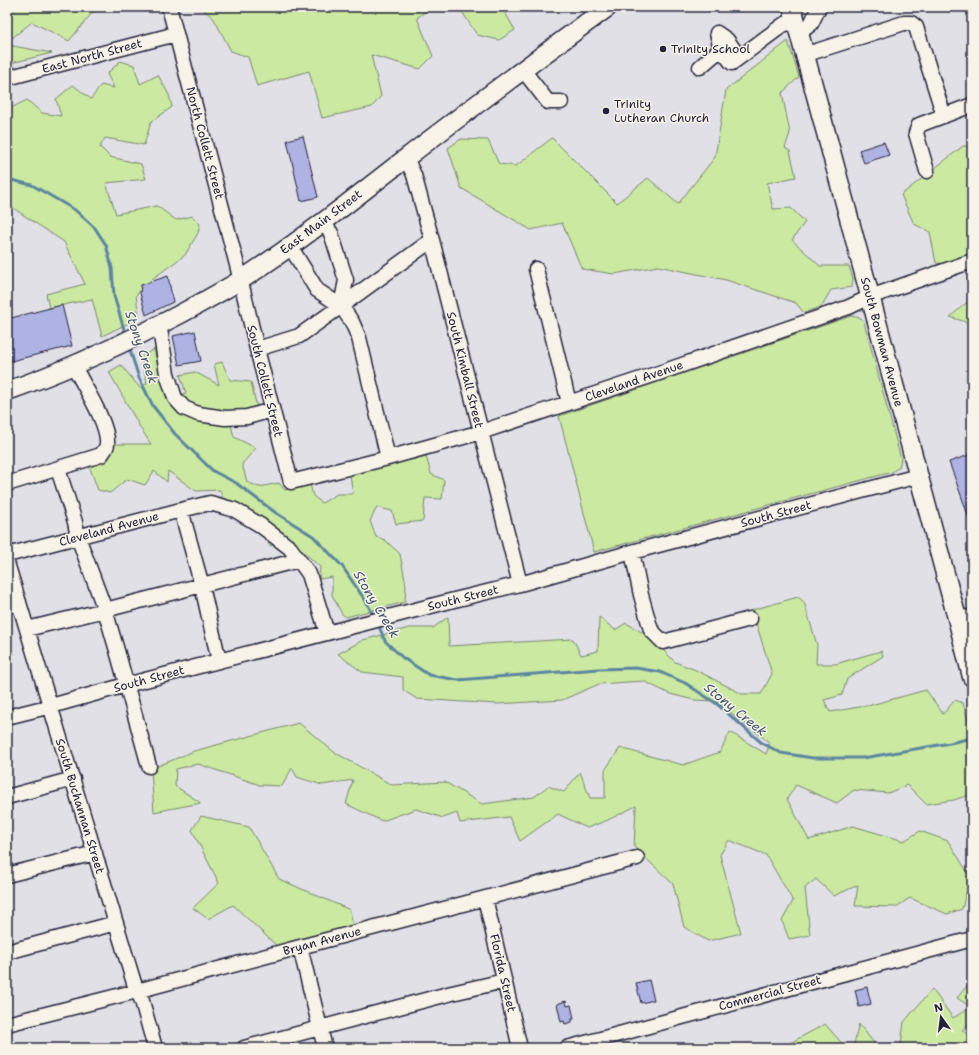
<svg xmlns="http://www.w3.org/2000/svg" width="979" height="1055" viewBox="0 0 979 1055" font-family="'Shantell Sans',sans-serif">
<rect width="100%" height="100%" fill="#e1e0e7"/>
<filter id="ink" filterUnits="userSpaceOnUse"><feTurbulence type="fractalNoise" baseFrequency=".025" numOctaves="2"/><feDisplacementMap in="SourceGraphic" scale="8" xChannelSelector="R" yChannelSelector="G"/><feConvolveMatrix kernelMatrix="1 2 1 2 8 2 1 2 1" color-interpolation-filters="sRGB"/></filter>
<g filter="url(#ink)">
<path fill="#cbe9a0" stroke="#76866e" d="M17,7H97L69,41L32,22L7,42V18Z
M201,7H431L417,18L433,56L420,69L371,55L381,96L372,107L322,118L309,71L257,86L248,57L231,51L214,19Z
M459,7H506L503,9L515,30L499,40L477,35Z
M788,41L799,77L782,93L790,133L785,148L790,151L796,177L767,183L773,209L791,208L805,222L792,240L820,266H849L853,279L852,287L831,290L821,307L804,313L796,303L726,280L658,266L614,274L582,269L562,223L531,230L461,188L448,148L461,139L488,140L499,164L516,166L552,138L617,203L648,178L678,204L715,157L726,90Z
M7,45L52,53L7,64Z
M120,61L134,65L140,84L158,75L169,95L172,107L151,122L144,145L105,138L100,147L110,157L141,164L146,179L106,183L116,214L157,206L176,220L192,216L200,224L198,233L185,255L152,279L136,295L139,318L102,336L92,299L49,308L46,294L85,284L64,242L7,204V110L27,100L42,113L61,116L56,99L73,85L91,99L101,85L114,88L107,74Z
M963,146H972V255L948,264L936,263L930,232L914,224L901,195Z
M972,298V324L950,317Z
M851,316L861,318L864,322L901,459L899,467L892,472L594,552L559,416Z
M154,349L160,375L179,395L186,393L180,375L195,372L219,385L214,364L222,362L230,380L251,382L257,408L254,415L231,425L234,437L256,448L242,464L247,482L259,487L279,483L285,490L310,484L313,496L322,503L337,494H353L350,475L426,456L431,474L444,480L442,499L425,498L423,521L396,524L392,511L377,507L370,521L376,537L385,540L400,554L406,585L405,602L346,617L342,614L332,595V577L319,579L320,567L307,555L285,540L279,547L269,545L265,535L224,503L220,490L196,491L168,471L167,482L154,471L145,485L127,479L110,493L98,490L89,466L112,444H151L141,429L109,372L121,365L140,388L147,383L141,357Z
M798,597L804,602L817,645L816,664H835L881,651L883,656L847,679L842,695L824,700L830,712L871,705L926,690L943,714L955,700L963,703L972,735V794L954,800L926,804L907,785L888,793L854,790L837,803L796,785L787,799L809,840L853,826L904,841L920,831L948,841L970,876L962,909L947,914L910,898L896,907L855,906L858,885L834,896L816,879L805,888L810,935L789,939L782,921L793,901L766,855L729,840L720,855L741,933L708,941L684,927L673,884L634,847L636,806L608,820L587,828L558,814L520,841L509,817L460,823L457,813L443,818L416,809L382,821L346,804L353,780L322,785L297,777L292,768L282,786L260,785L198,764L176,769L175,786L201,803L154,812L151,769L194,751L299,723L334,752L392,785L445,782L482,804L534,797L548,786L564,792L580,772L590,798H605V770L620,748L683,765L720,752L730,732L766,754L770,743L716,701L694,700L670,694L643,681L599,684L562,700L497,704L417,699L403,690V677L362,672L338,654L363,640L409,628H433L448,617L449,646L573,639L581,655L598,651L599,617L615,630L626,623L650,637L675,662L696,670L742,694H761L772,674L752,610Z
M201,816L249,827L279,879L350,910L353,927L278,947L233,905L208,919L193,908L219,883L192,830Z
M971,981L972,982V1021L962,1030L972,1037V1048H893L901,1044L904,1022L932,989L953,1018L971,1007L957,998Z
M825,1024L846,1048H781Z
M859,1024L878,1048H853Z"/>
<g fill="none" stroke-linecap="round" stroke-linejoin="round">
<path stroke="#5c86a0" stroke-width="3" d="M7,179L32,185L75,210L95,228L106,245L112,268L114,296L126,336
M129,347L139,378L153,406L175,434L213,471L236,483L276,513L313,536L342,566L367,603L374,617
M378,624L385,641L403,658L429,675L458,680L598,669L636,668L660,672L685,683L717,704L762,743L781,753L813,758H863L950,743L972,738"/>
</g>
<path fill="#aeb3e4" stroke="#22223b" d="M303,136L318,197L301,201L287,140Z
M884,142L889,155L864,163L859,150Z
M168,276L173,302L146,315L140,293L141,285Z
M62,305L72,346L7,362V319Z
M195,331L201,361L179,365L173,336Z
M972,454V523H971L949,462Z
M649,980L654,1000L641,1003L636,983Z
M867,987L871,1004L859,1007L855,990Z
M566,1001L567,1006L571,1005L574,1019H572V1022L565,1024L564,1021L561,1022L557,1004Z"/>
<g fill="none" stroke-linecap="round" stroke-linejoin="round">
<defs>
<path id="minor" d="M169,7L237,265L257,349L291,482L388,458L481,432L659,373L849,307L870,297L972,261
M717,33L721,49L732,63L783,25L795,20
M717,33L727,40L739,57
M799,33L811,24L819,7
M804,55L904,23H911L916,27L944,116
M700,67L721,49
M523,70L548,102H561
M7,78L176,34
M406,158L414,175L432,240L520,584
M927,171L916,133L919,125L972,105
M290,246L317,290L341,306
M536,269L569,403
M158,326L160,329L167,374L175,398L184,408L198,414L225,418L247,417L272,410
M257,349L299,336L341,306L346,280L331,233L323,222
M388,458L359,338L352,322L341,306L432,240
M58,469L75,522L78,537L105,610L118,654L149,766
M7,484L101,455C103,452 107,448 107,444C109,424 83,385 74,366
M181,510L202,586L219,661
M632,552L641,595L651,630L663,642L750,619
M7,555L181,510L210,503L235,510L260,525L290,548L309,574L327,633
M7,563L134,983L142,1001L155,1048
M7,606L19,602
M957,618L972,617
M27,629L105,610L299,560
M7,717L51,706L126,685L454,600L520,584L632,552L918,476
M7,797L73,779
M7,875L95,853
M485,898L520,1048
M300,947L325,1048
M7,952L116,923
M7,1024L137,991L300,947L637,858
M244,1048L452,993L504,981
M567,1048L972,939"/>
<path id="major" d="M792,7L957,618L972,677
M7,391C59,373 110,350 159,325C187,311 214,296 241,280C298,243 352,200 406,158C472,107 540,57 608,7"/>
</defs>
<use href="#minor" stroke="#22223b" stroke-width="17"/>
<use href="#major" stroke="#22223b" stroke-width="21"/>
<use href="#minor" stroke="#f7f3e8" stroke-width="14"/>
<use href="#major" stroke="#f7f3e8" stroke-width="18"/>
</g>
</g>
<g fill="#22223b" stroke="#f7f3e8" stroke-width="1.5">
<circle cx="663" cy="49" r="4"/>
<circle cx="606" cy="111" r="4"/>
</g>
<g text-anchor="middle" stroke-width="3" stroke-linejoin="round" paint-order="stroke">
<g font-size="12" fill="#22223b" stroke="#f7f3e8" text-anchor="start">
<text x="671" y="53">Trinity School</text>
<text x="614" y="108">Trinity<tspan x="614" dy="14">Lutheran Church</tspan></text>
</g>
<g font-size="12" fill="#22223b" stroke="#f7f3e8">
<text transform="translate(92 56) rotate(-15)" y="4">East North Street</text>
<text transform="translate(205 143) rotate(75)" y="4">North Collett Street</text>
<text transform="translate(321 222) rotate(-37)" y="4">East Main Street</text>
<text transform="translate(882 342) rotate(75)" y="4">South Bowman Avenue</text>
<text transform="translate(465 370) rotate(76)" y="4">South Kimball Street</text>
<text transform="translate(265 381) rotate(76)" y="4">South Collett Street</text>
<text transform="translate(634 381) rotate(-19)" y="4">Cleveland Avenue</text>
<text transform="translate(776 514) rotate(-15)" y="4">South Street</text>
<text transform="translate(109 529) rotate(-15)" y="4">Cleveland Avenue</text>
<text transform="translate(463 598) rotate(-14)" y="4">South Street</text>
<text transform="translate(149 679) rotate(-15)" y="4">South Street</text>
<text transform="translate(80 806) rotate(73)" y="4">South Buchannan Street</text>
<text transform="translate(322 941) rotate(-15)" y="4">Bryan Avenue</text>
<text transform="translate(503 973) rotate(77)" y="4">Florida Street</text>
<text transform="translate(770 993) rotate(-15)" y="4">Commercial Street</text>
</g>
<g font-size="13" font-style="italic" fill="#3f546d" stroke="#f7f3e8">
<text transform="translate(142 347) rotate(71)" y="5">Stony Creek</text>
<text transform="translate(377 604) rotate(59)" y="5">Stony Creek</text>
<text transform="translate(736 709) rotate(39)" y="5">Stony Creek</text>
</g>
</g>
<rect width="979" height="1055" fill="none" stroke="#f7f3e8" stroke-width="24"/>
<rect x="12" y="12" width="955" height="1031" fill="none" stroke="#22223b" stroke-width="1.5" filter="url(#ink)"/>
<g transform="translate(941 1017) rotate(346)" stroke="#f7f3e8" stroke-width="3" paint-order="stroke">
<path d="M0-3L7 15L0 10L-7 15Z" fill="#22223b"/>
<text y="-6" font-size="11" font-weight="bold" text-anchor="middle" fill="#22223b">N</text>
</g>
</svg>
